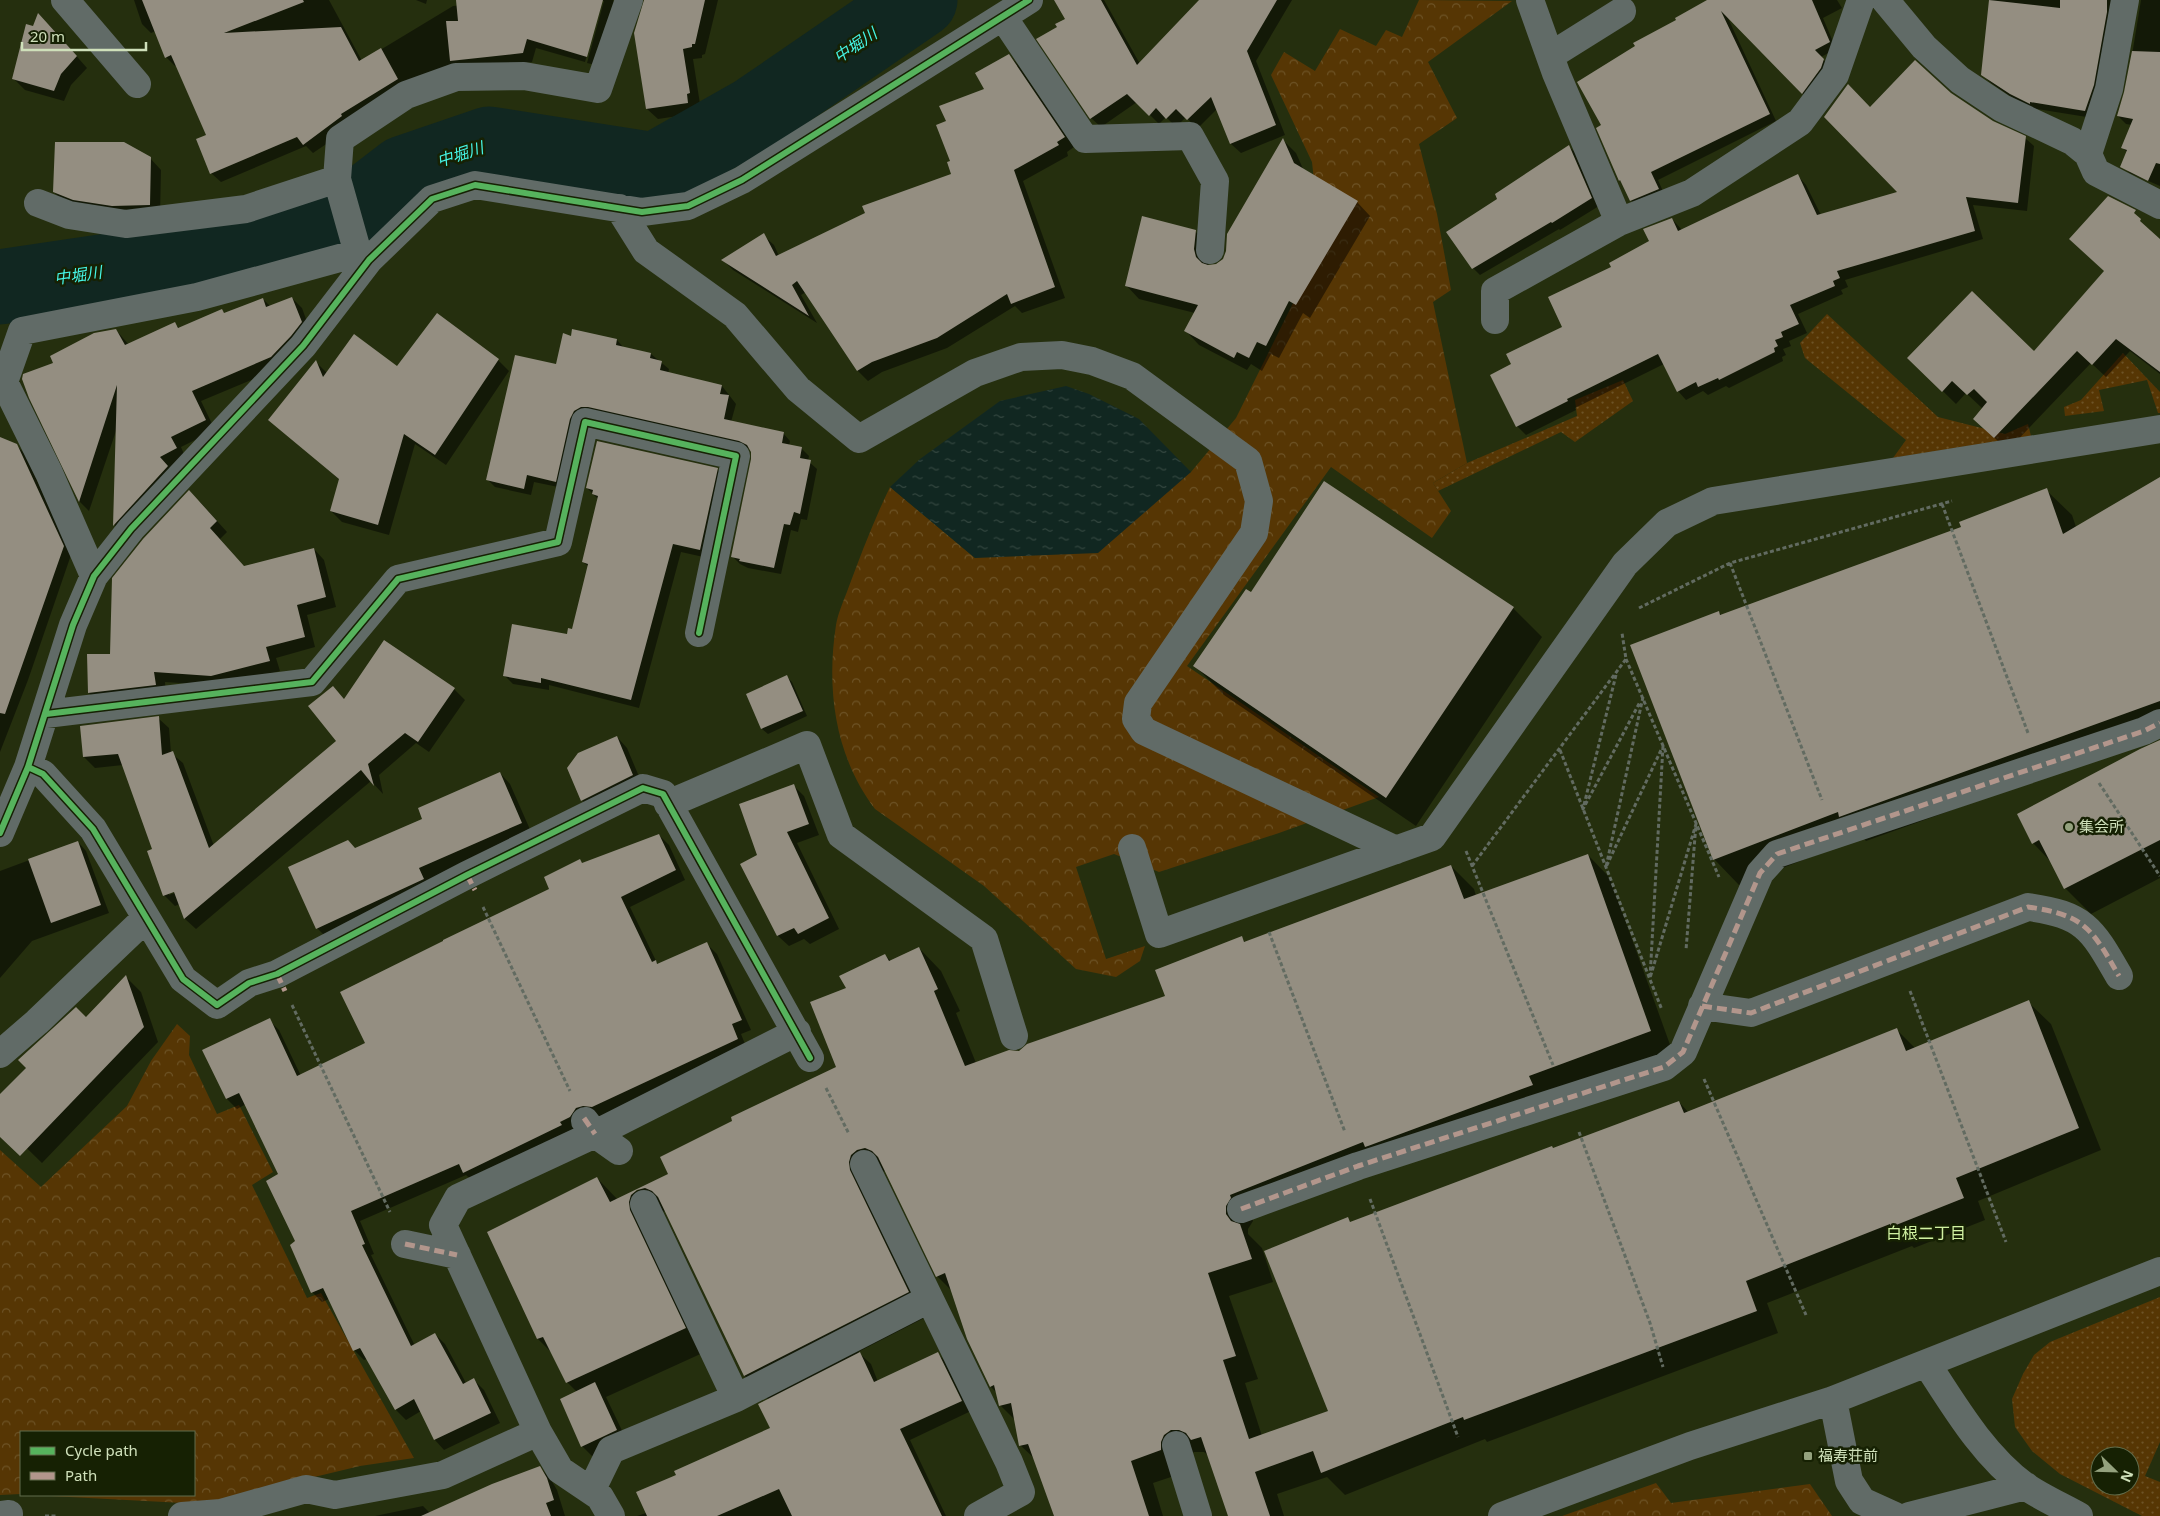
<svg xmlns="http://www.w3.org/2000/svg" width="2160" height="1516" viewBox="0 0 2160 1516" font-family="'Noto Sans','Noto Sans JP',sans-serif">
<defs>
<pattern id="grass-dots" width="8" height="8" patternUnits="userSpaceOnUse" patternTransform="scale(1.25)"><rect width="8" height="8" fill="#563604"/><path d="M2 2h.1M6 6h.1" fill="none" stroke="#6d5326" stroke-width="1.8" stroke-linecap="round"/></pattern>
<pattern id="forest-crowns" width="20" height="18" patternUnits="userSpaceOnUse" patternTransform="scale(1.25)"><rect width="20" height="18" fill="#563604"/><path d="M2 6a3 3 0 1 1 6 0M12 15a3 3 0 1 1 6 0" fill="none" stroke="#6d5326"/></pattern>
<pattern id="water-ripples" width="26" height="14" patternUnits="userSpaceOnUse" patternTransform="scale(1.25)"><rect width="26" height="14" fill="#112721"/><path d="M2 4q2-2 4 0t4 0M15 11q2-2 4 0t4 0" fill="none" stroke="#33463f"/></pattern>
</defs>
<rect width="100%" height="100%" fill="#252f0e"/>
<path fill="url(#grass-dots)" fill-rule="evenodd" d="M1827,314L1938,417L2005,434L2028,424L2031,436L1893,458L1906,440L1805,358L1800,343Z
M2123,353L2160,392V413H2158L2147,380L2099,390L2104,411L2065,416L2064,407L2081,400Z
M1623,380L1633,401L1575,442L1561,432L1438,491L1433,483L1467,463L1577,416L1575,400Z
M2160,1297V1442L2145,1476L2160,1482V1516H2142L2060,1474L2032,1451L2015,1427L2012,1399L2023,1374L2034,1355L2050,1342ZM2100,1456H2130V1486H2100Z"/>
<path fill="url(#forest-crowns)" d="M1419,0L1512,1L1428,62L1457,118L1419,144L1437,214L1451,290L1433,302L1467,463L1433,483L1451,511L1432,538L1331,467L1187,666L1379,797L1279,833L1159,872L1114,854L1076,867L1106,959L1145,946L1140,961L1116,977L1076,969L984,886L875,809C835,756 826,690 836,625C838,613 844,600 848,589C861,554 874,520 890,487L975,558L1191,472L1236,418L1294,301L1315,190L1312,162L1271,75L1284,52L1315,71L1340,29L1376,46L1386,30L1402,37Z
M177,1024L190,1036L189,1055L217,1114L239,1105L273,1172L252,1185L307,1298L321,1293L414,1458L360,1466L202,1504L32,1495H194V1432H21V1494L0,1495V1150L41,1187L127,1106L151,1061Z
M1656,1483L1671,1503L1810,1484L1832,1516H1562Z"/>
<path fill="url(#water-ripples)" d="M1066,386L1089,394L1139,419L1191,472L1098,553L975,558L890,487L920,459L1000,401Z"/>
<path fill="#0007" fill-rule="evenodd" d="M134,0H329L362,61L453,6L520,0H613L614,2L596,65L587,63L604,1H602L585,62L536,48L532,62L433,72L313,153L306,146L221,182L211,173L208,136L177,65L175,66L166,57L156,31L151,33L142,24Z
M416,0H427L426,4Z
M645,0H718L705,54L702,55V58L693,59L700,104H697L698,113L658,119L647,109Z
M1070,0H1104L1140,64L1201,0H1292L1256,61L1285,135L1241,153L1231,144L1217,109L1197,129L1186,117L1176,127L1166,117L1159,124L1137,102L1101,127L1091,118L1038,39L1058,28L1066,19Z
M1716,0H1837L1842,8L1823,18L1836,49L1821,57L1830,67L1809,100L1726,14L1776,121L1658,180L1665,196L1638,207L1631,200L1620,180Z
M1990,0H2119L2093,118L2037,109V110L2019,102L1991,83L1983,75Z
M2141,0H2160V186L2130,173L2122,166L2127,152L2122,147L2132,125L2126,124L2118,116L2126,92Z
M49,25L87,68L71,85L64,101L25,90L14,79L34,28Z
M1009,55L1019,66L1074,147L1067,152L1068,156L1023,181L1065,298L1022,313L1015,306L947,348L882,372L868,381L858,371L806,292L801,295L817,323L733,270L723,260L763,235L774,245L779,256L952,175L947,122L986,90Z
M1951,94L1993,122L2025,138L2034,146L2027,211L1973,205L1983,239L1845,280L1848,287L1841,290L1843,294L1798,314L1807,333L1789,341L1791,346L1783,349L1786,355L1782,357L1783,361L1729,388L1726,386L1708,395L1703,391L1686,400L1678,391L1664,364L1575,408L1576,410L1526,435L1517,426L1513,364L1563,327L1613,268L1651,241L1672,219L1682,230L1798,176L1806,185L1821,215L1899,193L1870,108Z
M1283,140L1296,153L1304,171L1357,202L1370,216L1310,318L1303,313L1279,358L1271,354L1262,371L1251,364L1247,370L1199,345L1186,331L1195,313L1139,299L1126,285L1195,231L1209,245L1208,267L1217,265L1224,260Z
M1569,147L1577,154L1599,206L1560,230L1559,229L1480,275L1473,268Z
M150,158L161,170L160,216L65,203L54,192Z
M2160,241V374L2130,351L2106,377L2091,363L2008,450L1988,432L1983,409L1966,393L1956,404L1909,358L2034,353Z
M292,298L302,308L311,333L282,367L201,401L215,430L181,447L186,459L169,468L178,477L124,535L115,526L117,428L89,511L80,502L30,397L54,363L116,330L129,345L175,324L179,328L222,311L225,314L263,299L270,306Z
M437,315L498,360L509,371L446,465L415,444L389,535L342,522L331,511L340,480L269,419L316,362L327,373L398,368Z
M572,337L617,340L624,348L651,354L669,369L668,373L722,386L736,404L731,422L783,433L790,441L789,446L801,448L809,456L808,461L817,469L807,520L801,519L798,532L791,530L781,574L748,568L740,564L732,556L753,459L751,449L748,448L597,414L563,488L534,482L531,495L495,487L488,480L557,366Z
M0,439L16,445L25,454L71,555L28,680L0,752Z
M717,469L725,477L708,558L681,552L639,708L549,685V690L513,684L505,676L568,636L573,630L589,567L583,562L598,499L587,488Z
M2160,479V735L1866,841L1862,837L1739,885L1714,859L1719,612L1722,616L1963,528L2046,490L2072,515L2076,527Z
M1324,483L1513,608L1542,637L1416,826L1224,695L1195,666L1251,594Z
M200,502L227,532L220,539L244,567L314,549L324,560L336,607L307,615L315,647L276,658L280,671L224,686L165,682L166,696L100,704L89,693Z
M787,677L792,682L807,716L768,734L762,729L747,695Z
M333,687L345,700L454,689L465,700L429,752L416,743L379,775L383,794L371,781L196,929L185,919L180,904L175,906L164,895L154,849L123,765L95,768L84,757L158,718L169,728L171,753L183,763L214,846L338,741ZM180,891L169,895V893Z
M617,737L627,748L643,786L593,811L582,800L569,768Z
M2160,741V878L2091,914L2065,888L2052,863L2033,843Z
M500,773L510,784L532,834L328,939L318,929L289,867L356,850L424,819Z
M793,785L804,796L819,835L797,843L839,929L810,944L804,939L789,946L778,936L742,864L759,855Z
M659,835L669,845L685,880L630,907L658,965L707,944L717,954L751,1030L741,1034L747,1049L603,1117L594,1115L580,1127L474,1182L466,1175L360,1221L374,1254L371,1255L415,1346L435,1334L445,1344L466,1383L474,1380L484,1390L500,1423L444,1450L435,1440L421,1411L406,1420L396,1410L367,1359L364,1360L354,1350L329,1299L322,1302L312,1292L291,1245L297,1241L280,1174L246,1104L237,1109L227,1099L204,1051L269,1020L279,1030L301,1076L367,1044L551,890L580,861L583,864Z
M78,842L86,851L109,913L32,941L0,978V871Z
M1588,855L1610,878L1673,1053L1252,1218L1253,1221L1248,1229V1234L1262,1248L1273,1282L1229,1296L1258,1379L1245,1383L1262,1436L1329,1411L1348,1219L1351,1223L1679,1102L1689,1113L1896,1029L1915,1048L2028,1002L2051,1024L2101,1150L1978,1201L1985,1220L1914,1248L1912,1246L1767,1303L1778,1333L1487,1442L1485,1439L1345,1495L1327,1477L1277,1494L1284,1516H1229L1209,1456L1204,1452H1194L1187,1457L1183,1473L1153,1483L1163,1516H1054L1035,1459L1020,1445L1016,1421L1000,1405L997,1393L991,1387L968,1339L952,1291L937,1276L886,1171L880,1172L930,1315L858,1352L871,1364L878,1382L938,1354L948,1364L971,1411L910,1440L946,1516H637L646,1513L678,1475L772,1429L769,1400L745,1376L666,1211L660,1212L707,1351L606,1397L627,1441L593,1457L582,1446L577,1392L567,1382L553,1354L538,1339L488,1233L597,1178L618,1200L670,1175L837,1067L848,989L885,955L891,961L919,948L941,971L960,1011L956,1013L976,1063L1020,1052L1166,997L1241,938L1246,943L1451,866L1474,889L1476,896Z
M126,977L141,992L158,1042L42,1163L0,1122V1096L86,1019Z
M539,1467L550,1478L557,1490L565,1516H375L423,1506L430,1513Z"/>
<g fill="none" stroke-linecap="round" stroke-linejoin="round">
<path stroke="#112721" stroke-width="75" d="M0,287L141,266L267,233L365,203L404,173L489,144L655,170L754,114L920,0"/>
</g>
<path fill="#948e81" d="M142,0H303L304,2L224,33L341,27L359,61L381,48L398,79L341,114L342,116L303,145L297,137L210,174L196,139L206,135L171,55L165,58Z
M456,0H603L587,57L527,39L523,53L450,61L446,21H458Z
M644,0H705L695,44H692V47L683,49L690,93L687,94L688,103L646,109L634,33Z
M1054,0H1101L1137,65L1199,0H1277L1247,51L1276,125L1230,144L1211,97L1187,120L1176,109L1166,119L1156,108L1149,116L1127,94L1090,119L1036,39L1057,27L1055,24L1065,19Z
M1707,0H1812L1830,42L1815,50L1824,59L1821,68L1802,94L1721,11L1770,114L1651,172L1659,189L1630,201L1620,180L1619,181L1596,128L1601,125L1577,82L1635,46L1633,43L1676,20L1675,18Z
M1989,0L2060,8V0H2107V12L2094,85L2085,111L2030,102V104L2010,94L1981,75Z
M38,13L77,56L61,74L54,91L12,79L26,24L33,26Z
M2132,51L2160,52V164L2156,163L2148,181L2120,167L2127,150L2121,148L2133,119L2117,116L2124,92Z
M1009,54L1065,137L1057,142L1059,145L1014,170L1055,287L1011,304L1007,294L937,338L872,362L857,371L797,281L792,285L809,316L721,260L764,233L776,256L865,213L862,206L951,174L947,162L950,161L936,125L946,121L939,106L984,89L975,73Z
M1915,60L1951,93L1993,121L2026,136L2018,203L1966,197L1975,231L1837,271L1840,278L1833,281L1835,286L1790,305L1799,324L1781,332L1783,337L1775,340L1778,346L1774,348L1775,352L1719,380L1718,378L1698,387L1696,382L1677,392L1658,354L1567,399L1568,401L1516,427L1490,375L1511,364L1506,354L1562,327L1548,297L1611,267L1609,263L1649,241L1643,229L1672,218L1678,231L1798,174L1817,215L1897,192L1824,117L1848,84L1870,107Z
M1283,138L1294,163L1358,201L1296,305L1289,301L1266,346L1257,342L1249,358L1237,352L1234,358L1184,331L1198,305L1125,286L1142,216L1196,230L1194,249L1196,257L1202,263L1208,265L1216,264L1223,259L1226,251L1227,234Z
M55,142H124L151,157L150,205L112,206L73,200L53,192Z
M1569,145L1592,198L1552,223L1551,222L1472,269L1446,232L1497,199L1495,194Z
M2108,196L2136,210L2134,213L2141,219L2140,221L2160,239V372L2116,339L2092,365L2077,351L1994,438L1973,419L1987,402L1974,389L1967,395L1952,381L1942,392L1907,358L1972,291L2034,351L2104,271L2069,239Z
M292,297L302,322L291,336L271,357L192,391L206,420L171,437L177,448L160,457L168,466L113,526L117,385L79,502L29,398L22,379L23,374L53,363L50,356L94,333L116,329L125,345L175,322L178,328L222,309L224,313L263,298L266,307Z
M437,313L499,359L435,455L404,434L378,525L330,511L339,479L268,420L316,360L323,377L354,334L397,366Z
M572,329L617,339L616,345L651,353L650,358L662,361L660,370L722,385L720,394L729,395L724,419L784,432L782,443L802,447L800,458L811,460L800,514L794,512L790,525L784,524L774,568L739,561L740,559L731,557L751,459V452L747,445L739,441L588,407H581L574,411L570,419L556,482L527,475L524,489L486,480L515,355L556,364L563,333L571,336Z
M0,437L17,444L64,546L5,714L0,713Z
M597,441L718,468L700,550L673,544L631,700L541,678V683L503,676L512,624L567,634L568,628L572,629L588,564L582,562L598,496L592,494L593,490L586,488Z
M2160,477V701L1839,817L1838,812L1713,860L1630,645L1719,611L1720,615L1961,527L1959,522L2047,488L2063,534Z
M1324,481L1514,607L1386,798L1193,666L1246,589L1251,592Z
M189,490L217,521L210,528L244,566L314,548L326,597L297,605L305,637L266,647L270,661L211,676L154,672L156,685L88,693L87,654H110L112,578L143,539Z
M384,640L455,688L418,742L405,733L368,764L374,786L361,770L184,919L174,892L163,896L147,851L152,849L118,754L83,757L80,726L159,716L162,755L173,751L209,848L336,741L308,706L333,686L344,699Z
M787,675L803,711L761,729L746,694Z
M617,736L633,775L581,801L567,768L578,753Z
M2160,740V840L2064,889L2039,840L2032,844L2017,814L2140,749Z
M500,772L522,823L419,868L424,879L316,929L288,867L348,840L355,848L422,819L418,808Z
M794,784L809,824L787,832L829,918L798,934L794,928L777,936L740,864L757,855L739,804Z
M659,834L676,870L621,897L652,962L656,960L657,964L707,942L742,1020L732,1024L738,1039L592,1107L583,1106L576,1108L570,1117L560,1122L562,1125L463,1173L459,1164L351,1211L365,1244L362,1245L411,1346L435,1333L463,1384L474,1378L491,1413L434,1440L414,1399L395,1410L360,1348L353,1351L323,1288L311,1293L290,1245L295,1241L266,1181L278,1174L239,1093L226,1099L202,1050L270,1018L297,1076L365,1043L340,992L443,941V940L549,889L544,877L580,859L582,863Z
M78,841L101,905L51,923L28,859Z
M1588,854L1651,1031L1529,1076L1533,1085L1368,1146L1365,1147L1363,1142L1230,1195L1231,1198L1226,1206V1214L1231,1221L1240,1224L1252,1259L1208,1273L1236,1356L1223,1360L1249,1439L1328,1411L1264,1251L1348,1217L1350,1222L1552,1146L1553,1148L1679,1101L1684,1113L1897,1028L1906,1051L2029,1000L2079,1128L1956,1178L1964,1198L1891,1227L1890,1224L1746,1281L1757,1311L1464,1420L1463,1417L1321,1473L1313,1451L1255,1472L1270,1516H1228L1201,1437L1191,1440L1186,1433L1179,1430H1171L1164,1435L1161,1442V1450L1131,1461L1149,1516H1054L1028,1444L1019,1446L1011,1403L999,1406L994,1385L990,1387L967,1339L945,1273L936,1277L878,1157L872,1151L865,1148L857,1150L851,1155L849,1162L850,1170L909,1292L744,1376L658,1197L652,1191L645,1188L637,1190L631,1195L629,1202L630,1210L686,1328L566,1383L543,1337L537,1339L487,1232L597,1177L610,1202L668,1174L660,1157L732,1121L731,1117L836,1067L810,1002L846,988L839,976L885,954L889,961L919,947L938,989L934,991L965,1066L1009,1050L1019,1051L1027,1044L1165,996L1155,970L1242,936L1244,942L1451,865L1464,899Z
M126,975L144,1027L20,1156L0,1137V1094L26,1068L18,1060L76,1007L86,1017Z
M860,1352L874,1382L938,1352L962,1401L900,1429L942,1516H792L779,1489L717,1516H647L636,1492L676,1475L674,1471L770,1428L758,1404Z
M595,1382L617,1430L581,1447L560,1399Z
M540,1466L547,1478L554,1500L546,1503L551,1516H421L492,1484Z"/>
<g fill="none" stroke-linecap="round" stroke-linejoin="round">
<path stroke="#626b61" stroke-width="3" stroke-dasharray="4 2.5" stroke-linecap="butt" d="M1942,504L2028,733
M1730,563L1822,800
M1639,608L1730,563L1952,501
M1626,659L1719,877
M1616,675L1583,809L1640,702
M1643,697L1606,867L1662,748
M1663,746L1650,978L1696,824L1686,950
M1560,750L1662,1010
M2099,783L2160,876
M1466,851L1553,1065
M1472,866L1626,659L1622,633
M483,907L570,1091
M1269,932L1345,1132
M1910,991L2006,1242
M292,1005L390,1212
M1704,1079L1806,1315
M826,1088L849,1134
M1579,1132L1650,1323L1663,1367
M1370,1199L1458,1437
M45,1516H57"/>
<path stroke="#616b67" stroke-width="28" d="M65,0L137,84
M1530,0L1556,73L1619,222
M1885,0L1924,47L1960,80L2002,108L2072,141L2088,154L2096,172L2160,205
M1003,17L1085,139L1190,136L1215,181L1210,250
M1550,56L1622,11
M2088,154L2109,89L2125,0
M38,203L69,215L126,224L246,209L337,179
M619,208L646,251L735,315L798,389L859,439L975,373L1021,357L1062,355L1092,361L1132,376L1248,461L1259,501L1254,533L1138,703L1136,719L1144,731L1396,850
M369,260L357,250L337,179L340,139L406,95L456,77L524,76L598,89L629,0
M1495,320V291L1619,222L1692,193L1800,122L1835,75L1861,0
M94,576L49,473L4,382L22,331L197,297L347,256L369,260
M46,714L312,682L398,579L558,542L585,422L736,456L699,633
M28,767L43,774L93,829L183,979L217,1005L249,983L277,974L467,875L643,788L663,794L810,1058
M668,804L807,745L841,835L984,939L1014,1036
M0,833L28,767L73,625L94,576L131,529L303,346L369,260L432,199L475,185L642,212L688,206L742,180L1029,0
M1132,848L1159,934L1432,837L1625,564L1667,523L1713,501L2160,429
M1702,1006L1751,1013L2028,907C2085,915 2092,929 2119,976
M0,1054L37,1022L146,918
M585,1121L595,1134L619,1151
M864,1164L1009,1462L1021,1492L978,1516
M644,1204L736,1398
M1241,1209L1358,1166L1664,1067L1683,1052L1760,873L1777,854L2144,731L2160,723
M405,1244L457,1255
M1927,1364C1955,1407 1983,1455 2025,1486C2041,1497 2061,1506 2079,1516
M1833,1400L1849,1481L1862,1501L1895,1516
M1176,1445L1198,1516
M591,1491L611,1450L736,1398L929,1299
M0,1515L9,1514
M182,1516L221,1513L306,1489L335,1495L443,1475L538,1432
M611,1516L600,1497L560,1470L538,1432L443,1225L458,1198L595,1134L797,1032
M1502,1516L1690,1446L1833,1400L2160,1271
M1909,1516L2026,1486"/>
<path stroke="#b2968c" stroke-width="5" stroke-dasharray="10 5" stroke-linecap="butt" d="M467,875L475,890
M277,974L285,991
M1702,1006L1751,1013L2028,907C2085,915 2092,929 2119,976
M584,1118L595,1134
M1241,1209L1358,1166L1664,1067L1683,1052L1760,873L1777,854L2144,731L2160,723
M405,1244L457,1255"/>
<defs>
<path id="cycleway" d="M46,714L312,682L398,579L558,542L585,422L736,456L699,633
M28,767L43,774L93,829L183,979L217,1005L249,983L277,974L467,875L643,788L663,794L810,1058
M0,833L28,767L73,625L94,576L131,529L303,346L369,260L432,199L475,185L642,212L688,206L742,180L1029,0"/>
</defs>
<use href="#cycleway" stroke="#162103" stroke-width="9"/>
<use href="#cycleway" stroke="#56b35d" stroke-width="6"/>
</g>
<g fill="#94a27e" stroke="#162103" stroke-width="2">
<circle cx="2069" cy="827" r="5"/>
<rect x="1803" y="1451" width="10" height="10" rx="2.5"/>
</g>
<g text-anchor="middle" stroke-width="5" stroke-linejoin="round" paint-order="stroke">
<g font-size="15" fill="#cfe0ba" stroke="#162103" text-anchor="start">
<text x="2079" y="832">集会所</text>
<text x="1818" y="1461">福寿荘前</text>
</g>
<g font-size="16" font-style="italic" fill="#45f5e6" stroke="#162103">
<text transform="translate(855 45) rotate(-34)" y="6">中堀川</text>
<text transform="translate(460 154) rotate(-18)" y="6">中堀川</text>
<text transform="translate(78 275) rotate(-8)" y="6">中堀川</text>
</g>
<g font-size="16" fill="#d1f2a2" stroke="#162103">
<text x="1926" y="1239">白根二丁目</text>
</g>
</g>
<rect x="20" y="1431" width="175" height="65" fill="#162103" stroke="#606d4c"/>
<rect x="30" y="1447" width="25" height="8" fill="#56b35d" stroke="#606d4c"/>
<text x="65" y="1456" font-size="15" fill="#cfe0ba">Cycle path</text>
<rect x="30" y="1472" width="25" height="8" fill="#b2968c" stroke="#606d4c"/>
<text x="65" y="1481" font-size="15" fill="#cfe0ba">Path</text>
<g transform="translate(2115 1471) rotate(113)"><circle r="24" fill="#162103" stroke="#606d4c"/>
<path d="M0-4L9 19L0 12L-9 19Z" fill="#94a27e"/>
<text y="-8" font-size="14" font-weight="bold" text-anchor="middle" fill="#cfe0ba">N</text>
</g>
<path d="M22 42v8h124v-8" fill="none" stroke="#cfe0ba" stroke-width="2.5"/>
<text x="30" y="42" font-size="15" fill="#cfe0ba" stroke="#162103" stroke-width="4" paint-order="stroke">20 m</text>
</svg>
